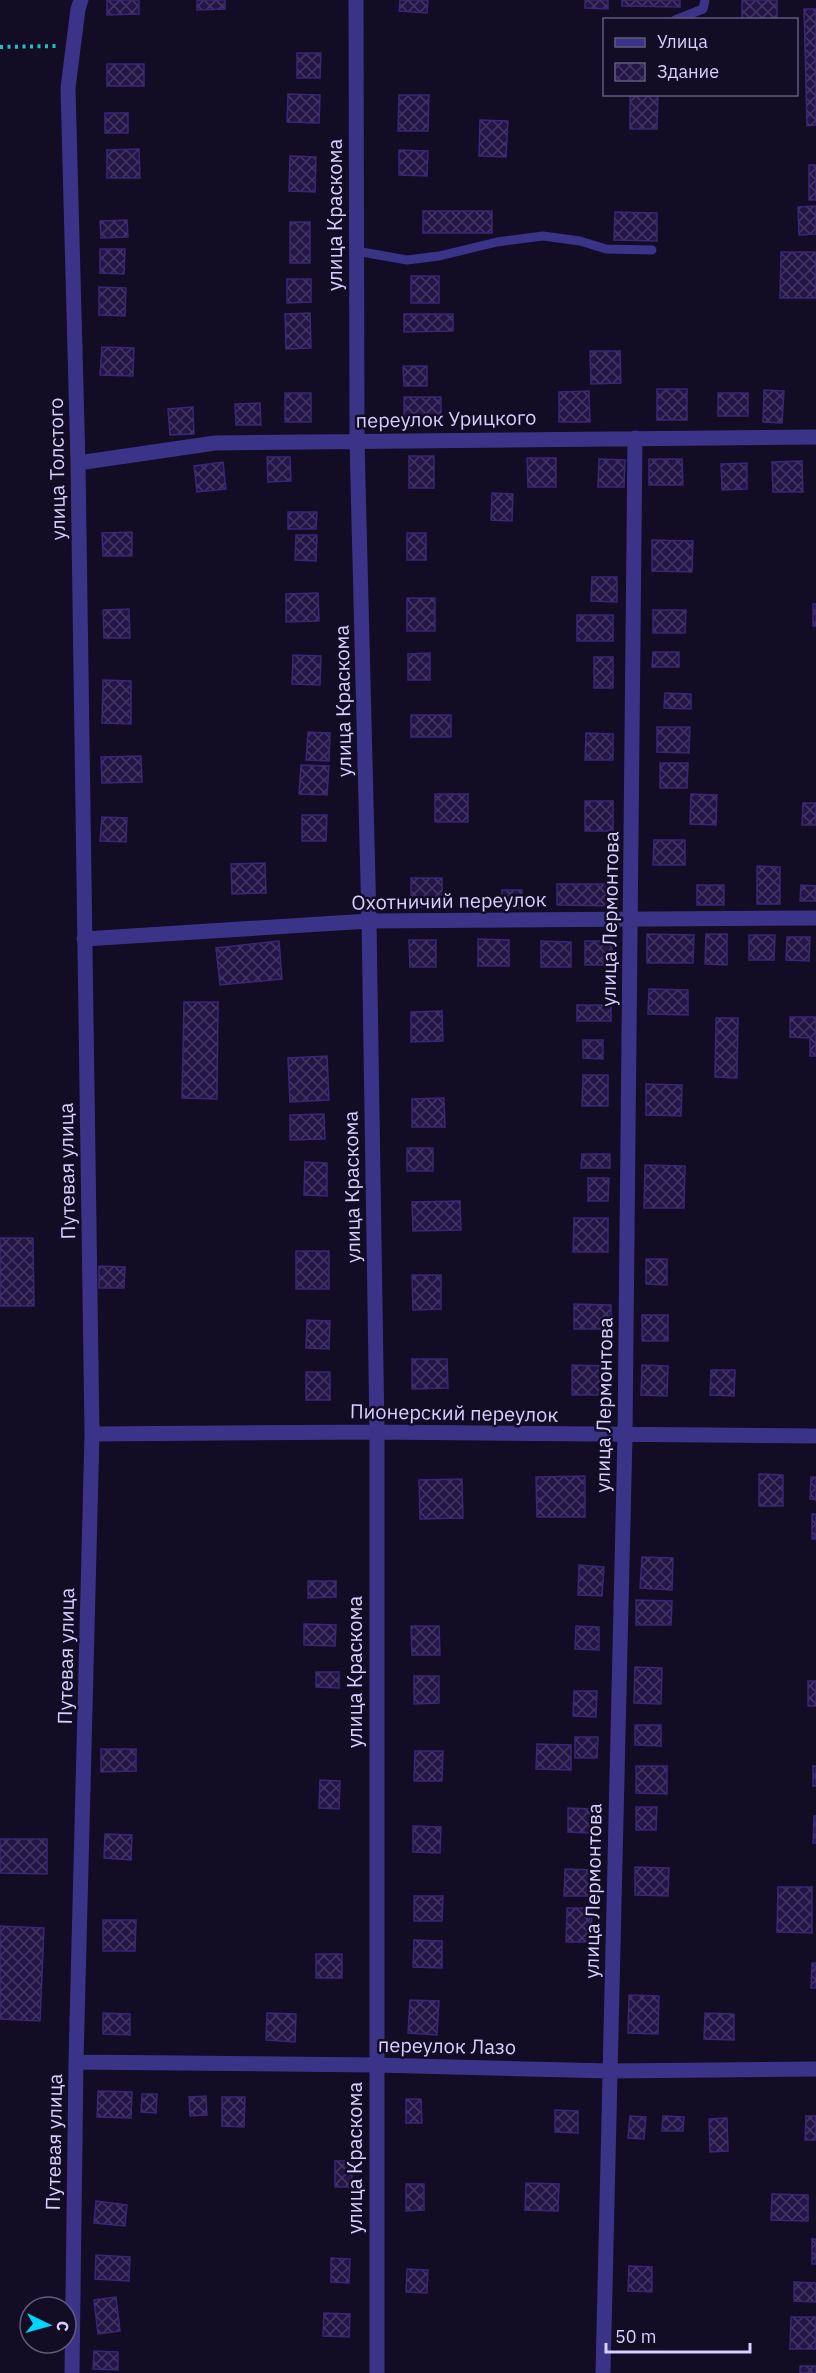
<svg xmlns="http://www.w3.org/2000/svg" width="816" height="2373" viewBox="0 0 816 2373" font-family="'IBM Plex Sans',sans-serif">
<defs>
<pattern id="building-cross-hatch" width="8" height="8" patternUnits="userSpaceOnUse" patternTransform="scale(1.5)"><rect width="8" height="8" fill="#231647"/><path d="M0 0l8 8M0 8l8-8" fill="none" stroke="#423763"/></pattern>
</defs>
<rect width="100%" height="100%" fill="#120c25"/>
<path fill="url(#building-cross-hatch)" stroke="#3a2675" stroke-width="1.5" d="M107,0H139V14L107,15Z
M197,0H225V9L197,10Z
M400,0H428L427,13L399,11Z
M585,0H608V9L585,8Z
M622,0H680V7L622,6Z
M742,0H777V20H742Z
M804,9H816V125L807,126Z
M297,53H321L320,78H297Z
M107,64H144V86H107Z
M288,94L320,95L319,123L287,122Z
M399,95H429L428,131H398Z
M630,96H658L657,129H630Z
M105,113H128V133H105Z
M480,120L508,121L506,157L479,156Z
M139,149L140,178H107V150Z
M399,150L428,151L427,176L399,175Z
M290,156L316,157L315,192L289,191Z
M809,165H816V200H809Z
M816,206V234L799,235L798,207Z
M423,211H492V233H423Z
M615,212L657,213V241L614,240Z
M127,220L128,237L101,238L100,221Z
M290,222H310V263H290Z
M100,249H125L124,274L100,273Z
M781,252H816V298H780Z
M411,276H439V303H411Z
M287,279H311V302L287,303Z
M99,287L126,288L125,316L99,315Z
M310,313L311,348L286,349L285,314Z
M404,314H453V331L404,332Z
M102,347L134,348L133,376L100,375Z
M590,351H620L621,383L591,384Z
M403,366H427V386H404Z
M657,389H687V420H657Z
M764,390L784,391L782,423L763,422Z
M589,391L590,422H559V392Z
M285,393H311V422H285Z
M718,393H748V416H718Z
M404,397H441V424H404Z
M260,403L261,425H236L235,404Z
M193,407L194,434L170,435L168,409Z
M409,456H434V488H409Z
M267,457H290L291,481L268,482Z
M527,458H556V487H528Z
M599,459L625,460L624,487H598Z
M649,459H682L683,485H649Z
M802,461L803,492H773L772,462Z
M223,462L226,489L197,492L194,466Z
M747,463V489L722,490L721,464Z
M492,493L513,494L512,521L491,520Z
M288,512H317L316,529H288Z
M132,532V556H103L102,533Z
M407,533H426V560H407Z
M296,535H317L316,561L295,560Z
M652,540L693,541L692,572L652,571Z
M592,577H617V602L591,601Z
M318,593L319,621L286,622V594Z
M407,598H435V631H407Z
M813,604H816V626H813Z
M129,609L130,638H104L103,610Z
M653,610H686L685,633H653Z
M577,615H613V641H577Z
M653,652H679V667H652Z
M430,653V680H408V654Z
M293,655L321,656L320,685L292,684Z
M594,657H613V688H594Z
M103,680L131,681V724L102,723Z
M665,693L691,694V709L664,708Z
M411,715H451V737H411Z
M657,727H690L689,753L657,752Z
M308,732L330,733L329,761L306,760Z
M586,733L613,734V760H585Z
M141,756L142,782L102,783L101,757Z
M660,763H688L687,788H660Z
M301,765L329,766L327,795L299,794Z
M435,794H468V822H435Z
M691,794L717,795L716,825L690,824Z
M585,801H613V831H585Z
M803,803H816V825H802Z
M302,815H327L326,841H302Z
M102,817L127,818L126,842L100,841Z
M654,840H685V865H653Z
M265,863L266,893L232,894L231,864Z
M757,866L780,867V904H757Z
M411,878H442V907H411Z
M557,884H617V906L557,905Z
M697,885H724V905H697Z
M801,885L816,886V901H800Z
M502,890H522V908H502Z
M647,934L694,935L693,963H647Z
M706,934H727V965L705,964Z
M749,935H775L774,960H749Z
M787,937H810L809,961L786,960Z
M478,939L509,940V966H478Z
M409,940H436V967H410Z
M279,941L282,979L220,985L216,948Z
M541,941L571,942V967H541Z
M585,941H612V965H585Z
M649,989L688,990V1015L648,1014Z
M184,1002H218L217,1099L182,1098Z
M577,1005H611V1021H577Z
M442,1011L443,1041L411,1042V1012Z
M790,1017H816V1056H810V1038L790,1037Z
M716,1018H738L737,1078L715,1077Z
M583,1040H603V1059L583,1058Z
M327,1056L329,1100L290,1102L288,1058Z
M583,1075H608V1106H582Z
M646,1084L682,1085L681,1116L646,1115Z
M444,1098L445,1127H412V1099Z
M324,1114L325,1139L290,1140V1115Z
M407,1148H433V1171H407Z
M582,1154H610V1168H581Z
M305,1162L327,1163V1196L304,1195Z
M645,1165L685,1166L684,1208H644Z
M588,1178H609L608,1201H588Z
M460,1201L461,1230L413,1231L412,1202Z
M574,1218H608V1252H573Z
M0,1238H33L34,1306H0Z
M296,1251H329V1289H296Z
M646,1259H667V1285L646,1284Z
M99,1266L125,1267L124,1288H99Z
M412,1275H441V1309L413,1310Z
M574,1304L611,1305V1329H574Z
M642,1315H668V1341H642Z
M307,1320L330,1321L329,1349L306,1348Z
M412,1359H447L448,1388L412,1389Z
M572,1365L609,1366V1395H572Z
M642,1365L668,1366L667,1396L641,1395Z
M711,1370H735L734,1396L710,1395Z
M306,1372H330V1400H306Z
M759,1474L783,1475V1506H759Z
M585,1476V1517H537L536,1477Z
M811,1477H816V1500L810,1499Z
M462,1479L463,1518L420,1519L419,1480Z
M812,1514H816V1539H812Z
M642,1557L673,1558L672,1590L640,1588Z
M579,1565L604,1567L602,1596L578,1595Z
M308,1581H336V1597L308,1598Z
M636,1600L672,1601L671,1625H636Z
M304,1624L336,1625L335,1646L304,1645Z
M411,1626H439L440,1655H412Z
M576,1626L599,1627V1650L575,1649Z
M635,1667L662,1668L661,1704L634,1703Z
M316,1672H339V1688L316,1687Z
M414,1676H439V1703L414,1704Z
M808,1681H816V1706H808Z
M574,1691H597L596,1717L573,1716Z
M635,1725H661V1746L635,1745Z
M575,1737H598L597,1758H575Z
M537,1744L571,1745V1770L536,1769Z
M101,1749H136V1771L101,1772Z
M415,1751H443L442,1781H414Z
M636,1766H667V1794L636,1793Z
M813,1766H816V1786H813Z
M320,1780L340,1781L339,1809L319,1808Z
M636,1807H657L656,1830H636Z
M568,1808L592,1809L591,1833L568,1832Z
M814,1816H816V1843H813Z
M413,1826L441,1827L440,1853L413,1852Z
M105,1834L132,1835L131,1860L104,1858Z
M0,1839H47V1874L0,1873Z
M635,1867L669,1868L668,1896L635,1895Z
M565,1869L594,1870L593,1896H564Z
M778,1887H812V1933L777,1932Z
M414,1896H443L442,1921H414Z
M567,1908H592L591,1942H566Z
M103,1920H136L135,1951H103Z
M0,1926L44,1928L40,2021L0,2019Z
M414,1940L442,1941V1968L413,1967Z
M316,1954H342V1978H316Z
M812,1963H816V1988H811Z
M629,1995L659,1996L658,2034L628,2033Z
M410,2000L439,2001L437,2035L408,2033Z
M103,2013L130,2014V2035L103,2034Z
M267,2013L296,2014L295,2042L266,2040Z
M705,2013L734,2014V2040L704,2039Z
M98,2091L132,2092L131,2118L97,2117Z
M142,2094H157L156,2113L141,2112Z
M206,2096L207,2115L190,2116L189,2097Z
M222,2097H245L244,2127L222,2126Z
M406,2099H421L422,2123H406Z
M555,2110L578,2111V2133L555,2132Z
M630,2116L646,2117L644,2139L628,2138Z
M663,2116L684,2117L683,2131H662Z
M806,2116H816V2140H805Z
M727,2118L728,2151L710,2152L709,2119Z
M335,2161H352V2187H335Z
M526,2183L559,2184L558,2211L525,2210Z
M406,2184H424V2210L406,2211Z
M772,2194L808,2195V2221L771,2220Z
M96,2201L127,2205L125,2226L94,2223Z
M812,2239H816V2264H812Z
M96,2255L130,2257L129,2281L95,2279Z
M331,2258L350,2259L349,2283L331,2282Z
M629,2266L652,2267V2292L628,2291Z
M407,2269L428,2270L427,2293L406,2292Z
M794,2282L816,2283V2302L794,2301Z
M116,2297L120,2331L98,2334L94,2300Z
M324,2313L350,2314L349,2337L323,2336Z
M791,2317H816V2349H790Z
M94,2351L118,2352V2370L93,2369Z
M800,2366H816V2373H800Z"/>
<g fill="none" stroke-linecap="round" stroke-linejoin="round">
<path stroke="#23bfbe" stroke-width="4" stroke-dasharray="3 4.5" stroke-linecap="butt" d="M0,47L59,46"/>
<path stroke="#3b3388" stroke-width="9" d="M675,20L703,9L705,0
M356,251L407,260L439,256L497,242L543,236L580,241L606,249L652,250"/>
<path stroke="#3b3388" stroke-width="15" d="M356,0L357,441L369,921L377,1432V2373
M78,463L215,443L816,437
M84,939L369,921L816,918
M92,1434L377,1432L816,1436
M76,2062L376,2065L610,2071L816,2069
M72,2373L76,2062L92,1434L78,463L68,88L78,9L81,0
M603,2373L625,1436L635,438"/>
</g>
<g text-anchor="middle" stroke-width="5" stroke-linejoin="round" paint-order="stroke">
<g font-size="20" fill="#d8d0ff" stroke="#120c25">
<text transform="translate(335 215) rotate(-90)" y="7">улица Краскома</text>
<text transform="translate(446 419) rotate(-1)" y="7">переулок Урицкого</text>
<text transform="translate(57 469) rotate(-91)" y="7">улица Толстого</text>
<text transform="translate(343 701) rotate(-91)" y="7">улица Краскома</text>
<text transform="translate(449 901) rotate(-1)" y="7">Охотничий переулок</text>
<text transform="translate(610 919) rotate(-89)" y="7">улица Лермонтова</text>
<text transform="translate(67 1171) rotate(-91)" y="7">Путевая улица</text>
<text transform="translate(352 1187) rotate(-91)" y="7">улица Краскома</text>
<text transform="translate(604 1405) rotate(-89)" y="7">улица Лермонтова</text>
<text transform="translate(454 1413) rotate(1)" y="7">Пионерский переулок</text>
<text transform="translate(66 1656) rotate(-89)" y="7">Путевая улица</text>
<text transform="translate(355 1672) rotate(-90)" y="7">улица Краскома</text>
<text transform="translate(593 1891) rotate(-89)" y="7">улица Лермонтова</text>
<text transform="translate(447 2046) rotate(1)" y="7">переулок Лазо</text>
<text transform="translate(54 2142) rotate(-89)" y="7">Путевая улица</text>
<text transform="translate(355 2158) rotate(-90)" y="7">улица Краскома</text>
</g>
</g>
<rect x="603" y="18" width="195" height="78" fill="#120c25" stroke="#615a7c" stroke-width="1.5"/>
<rect x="615" y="38" width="30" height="9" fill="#3b3388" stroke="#615a7c" stroke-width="1.5"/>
<text x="657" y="48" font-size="18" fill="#d8d0ff">Улица</text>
<rect x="615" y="63" width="30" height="18" fill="url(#building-cross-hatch)" stroke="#615a7c" stroke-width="1.5"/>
<text x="657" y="78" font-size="18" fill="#d8d0ff">Здание</text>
<g transform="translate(48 2325) rotate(95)"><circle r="28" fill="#120c25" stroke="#615a7c" stroke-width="1.5"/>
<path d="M0-4.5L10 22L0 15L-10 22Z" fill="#00d5fb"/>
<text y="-9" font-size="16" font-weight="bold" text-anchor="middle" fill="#d8d0ff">С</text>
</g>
<path d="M606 2343v9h144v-9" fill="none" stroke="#d8d0ff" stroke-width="3"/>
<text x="615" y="2343" font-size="18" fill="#d8d0ff" stroke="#120c25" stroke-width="4.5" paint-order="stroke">50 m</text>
</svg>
